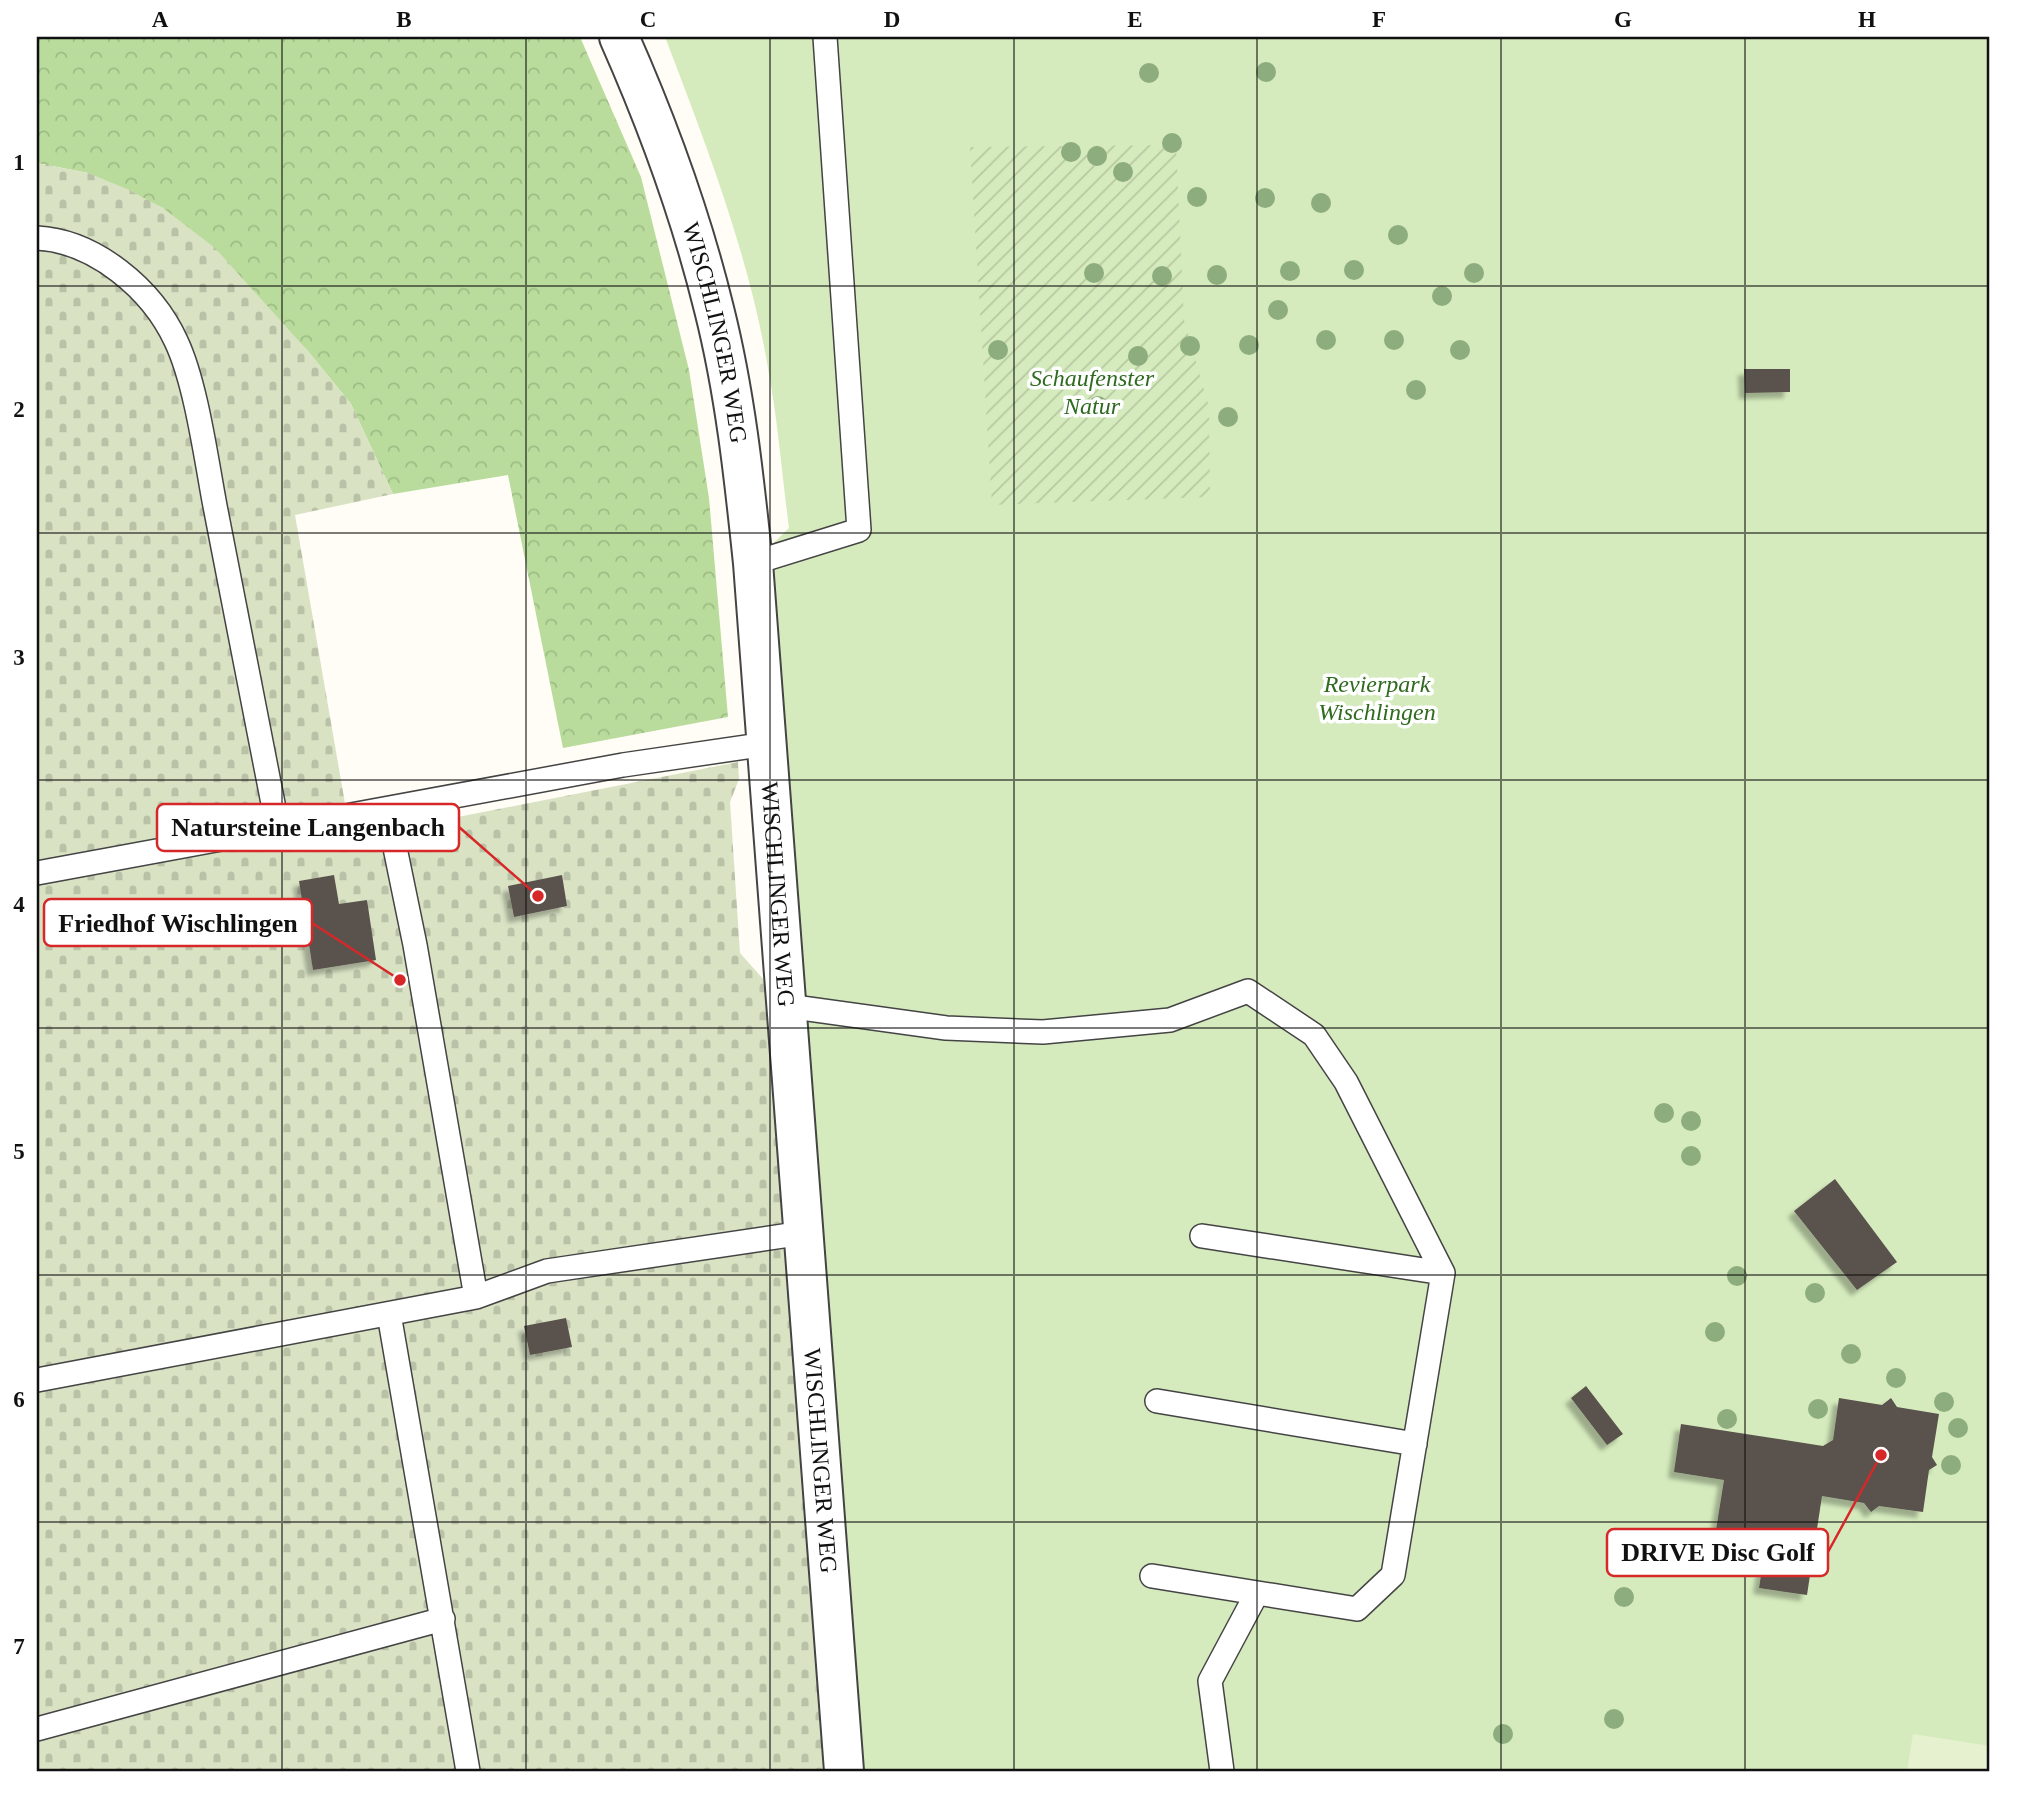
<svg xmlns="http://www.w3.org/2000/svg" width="2027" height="1808" viewBox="0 0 2027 1808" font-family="Georgia,serif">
<defs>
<pattern id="forest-crowns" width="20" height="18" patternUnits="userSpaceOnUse" patternTransform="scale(1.75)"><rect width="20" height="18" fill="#b9dc9c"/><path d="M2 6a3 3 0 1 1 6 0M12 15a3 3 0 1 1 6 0" fill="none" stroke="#9ebc85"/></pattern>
<pattern id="cemetery-stones" width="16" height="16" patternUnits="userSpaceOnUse" patternTransform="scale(1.75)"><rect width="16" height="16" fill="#d9e3c4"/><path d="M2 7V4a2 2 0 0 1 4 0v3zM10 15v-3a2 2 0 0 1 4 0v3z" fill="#b9c2a7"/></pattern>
<pattern id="garden-furrows" width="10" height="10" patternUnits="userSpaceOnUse" patternTransform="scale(1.75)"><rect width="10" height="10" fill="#d5ebbd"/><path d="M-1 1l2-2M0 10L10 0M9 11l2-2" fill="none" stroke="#b6c8a1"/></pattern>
<filter id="shadow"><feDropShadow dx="-6" dy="6" stdDeviation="2" flood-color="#0004"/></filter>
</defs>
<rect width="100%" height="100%" fill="#fffdf5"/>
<path fill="url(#forest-crowns)" d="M37,37H580L641,177L689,370L709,498L728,717L563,748L508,475L393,494L351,404L307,350L163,208L88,173L37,163Z"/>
<path fill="url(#cemetery-stones)" d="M37,163L88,173L127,189L163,208L215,248L307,350L351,404L393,494L295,515L351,838L738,762L739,779L730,802L740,953L787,1006L844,1771H37Z"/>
<path fill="#d5ebbd" d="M665,37H1990V1771H844L753,563L789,528C782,475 778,421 768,368C749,255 706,144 665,37Z"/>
<path fill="url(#garden-furrows)" d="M1176,145L1184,320L1209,407L1210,497L992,505L970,147Z"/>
<path fill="#e6f2cf" d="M1913,1734L1990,1746V1771H1907Z"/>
<path fill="#5a524d" filter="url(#shadow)" d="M1744,369H1790V392L1745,393Z
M334,875L339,904L367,900L376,960L313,970L299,881Z
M562,875L567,906L514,917L508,886Z
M1835,1179L1897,1262L1857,1290L1794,1211Z
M566,1318L572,1347L530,1355L524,1326Z
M1586,1386L1623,1434L1607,1445L1571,1398Z
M1839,1398L1882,1405L1891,1398L1897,1407L1939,1414L1932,1457L1937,1465L1929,1470L1923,1512L1879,1506L1871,1512L1864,1503L1822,1496L1807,1595L1759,1588L1767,1538L1716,1530L1724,1480L1674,1472L1681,1424L1823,1446L1833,1440Z"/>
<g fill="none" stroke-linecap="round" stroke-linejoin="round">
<defs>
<path id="lane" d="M37,238C95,241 152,289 176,341C196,383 206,458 215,506C236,614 257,721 278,829
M753,563L859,530L825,37
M387,809L415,945L476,1297
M37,873L623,765L767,744
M787,1006L946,1028L1043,1032L1170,1020L1248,991L1314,1035L1346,1082L1443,1273L1202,1236
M389,1314L468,1771
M37,1380L476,1297L547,1271L803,1233
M1157,1401L1415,1444
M1152,1576L1357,1609L1393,1575L1443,1273
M37,1729L443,1619
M1222,1771L1210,1681L1257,1593"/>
<g id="street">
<path id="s1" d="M619,37C658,125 691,215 714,309C735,392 744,477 753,563L844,1771"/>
</g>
</defs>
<use href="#lane" stroke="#444" stroke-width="26"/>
<use href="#street" stroke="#444" stroke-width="42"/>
<use href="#lane" stroke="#fff" stroke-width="23"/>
<use href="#street" stroke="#fff" stroke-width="38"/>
</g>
<g fill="#8dad7f">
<circle cx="1266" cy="72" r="10"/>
<circle cx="1149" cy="73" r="10"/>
<circle cx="1172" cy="143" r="10"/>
<circle cx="1071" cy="152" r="10"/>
<circle cx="1097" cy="156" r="10"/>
<circle cx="1123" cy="172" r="10"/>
<circle cx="1197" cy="197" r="10"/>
<circle cx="1265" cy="198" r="10"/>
<circle cx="1321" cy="203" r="10"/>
<circle cx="1398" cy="235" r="10"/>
<circle cx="1354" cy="270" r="10"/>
<circle cx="1290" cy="271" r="10"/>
<circle cx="1094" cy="273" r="10"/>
<circle cx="1474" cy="273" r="10"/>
<circle cx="1217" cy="275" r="10"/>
<circle cx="1162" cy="276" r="10"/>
<circle cx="1442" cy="296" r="10"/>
<circle cx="1278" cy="310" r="10"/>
<circle cx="1326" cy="340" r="10"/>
<circle cx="1394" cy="340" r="10"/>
<circle cx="1249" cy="345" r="10"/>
<circle cx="1190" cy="346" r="10"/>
<circle cx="998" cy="350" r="10"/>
<circle cx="1460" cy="350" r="10"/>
<circle cx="1138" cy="356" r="10"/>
<circle cx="1416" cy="390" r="10"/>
<circle cx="1098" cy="406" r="10"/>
<circle cx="1228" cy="417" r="10"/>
<circle cx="1664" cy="1113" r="10"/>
<circle cx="1691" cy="1121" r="10"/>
<circle cx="1691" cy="1156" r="10"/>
<circle cx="1737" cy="1276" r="10"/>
<circle cx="1815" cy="1293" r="10"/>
<circle cx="1715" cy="1332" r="10"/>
<circle cx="1851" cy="1354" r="10"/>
<circle cx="1896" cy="1378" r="10"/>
<circle cx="1944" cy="1402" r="10"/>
<circle cx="1818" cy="1409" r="10"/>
<circle cx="1727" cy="1419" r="10"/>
<circle cx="1958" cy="1428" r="10"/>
<circle cx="1951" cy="1465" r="10"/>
<circle cx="1624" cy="1597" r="10"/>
<circle cx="1614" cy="1719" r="10"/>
<circle cx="1503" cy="1734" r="10"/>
</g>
<path fill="none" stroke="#111" stroke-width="2" stroke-opacity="0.55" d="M282,37V1771M526,37V1771M770,37V1771M1014,37V1771M1257,37V1771M1501,37V1771M1745,37V1771M37,286H1990M37,533H1990M37,780H1990M37,1028H1990M37,1275H1990M37,1522H1990"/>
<g text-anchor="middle" stroke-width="7" stroke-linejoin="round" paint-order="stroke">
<g font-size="24" fill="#111" stroke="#fff">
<text dy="8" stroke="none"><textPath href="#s1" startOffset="312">WISCHLINGER WEG</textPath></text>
<text dy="8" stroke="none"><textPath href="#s1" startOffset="878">WISCHLINGER WEG</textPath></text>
<text dy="8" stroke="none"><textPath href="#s1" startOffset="1446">WISCHLINGER WEG</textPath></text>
</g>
<g font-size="24" font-style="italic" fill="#2f6b1f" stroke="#fff">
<text x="1092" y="386">Schaufenster<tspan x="1092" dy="28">Natur</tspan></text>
<text x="1377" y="692">Revierpark<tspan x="1377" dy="28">Wischlingen</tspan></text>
</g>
</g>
<path fill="none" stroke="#d62828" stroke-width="2.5" d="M538 896L459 827M400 980L312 923M1881 1455L1828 1552"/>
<g fill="#d62828" stroke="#fff" stroke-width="2.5">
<circle cx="538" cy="896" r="7"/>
<circle cx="400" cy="980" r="7"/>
<circle cx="1881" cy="1455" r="7"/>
</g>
<g fill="#fff" stroke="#d62828" stroke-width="2.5">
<rect x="157" y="804" width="302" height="47" rx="7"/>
<rect x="44" y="899" width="268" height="47" rx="7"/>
<rect x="1607" y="1529" width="221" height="47" rx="7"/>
</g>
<g font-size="26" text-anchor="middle" font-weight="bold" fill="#111">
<text x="308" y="836">Natursteine Langenbach</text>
<text x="178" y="932">Friedhof Wischlingen</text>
<text x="1718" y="1561">DRIVE Disc Golf</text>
</g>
<rect width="2027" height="1808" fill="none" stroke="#ffffff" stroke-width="77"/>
<rect x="38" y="38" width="1950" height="1732" fill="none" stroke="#111" stroke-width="2.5"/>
<g font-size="23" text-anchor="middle" font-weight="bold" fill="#111">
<text x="160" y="27">A</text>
<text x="404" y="27">B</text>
<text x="648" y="27">C</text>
<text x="892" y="27">D</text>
<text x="1135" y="27">E</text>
<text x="1379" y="27">F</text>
<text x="1623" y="27">G</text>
<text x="1867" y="27">H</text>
<text x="19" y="170">1</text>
<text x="19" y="417">2</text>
<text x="19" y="665">3</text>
<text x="19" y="912">4</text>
<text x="19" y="1159">5</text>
<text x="19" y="1407">6</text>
<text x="19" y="1654">7</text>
</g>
</svg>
